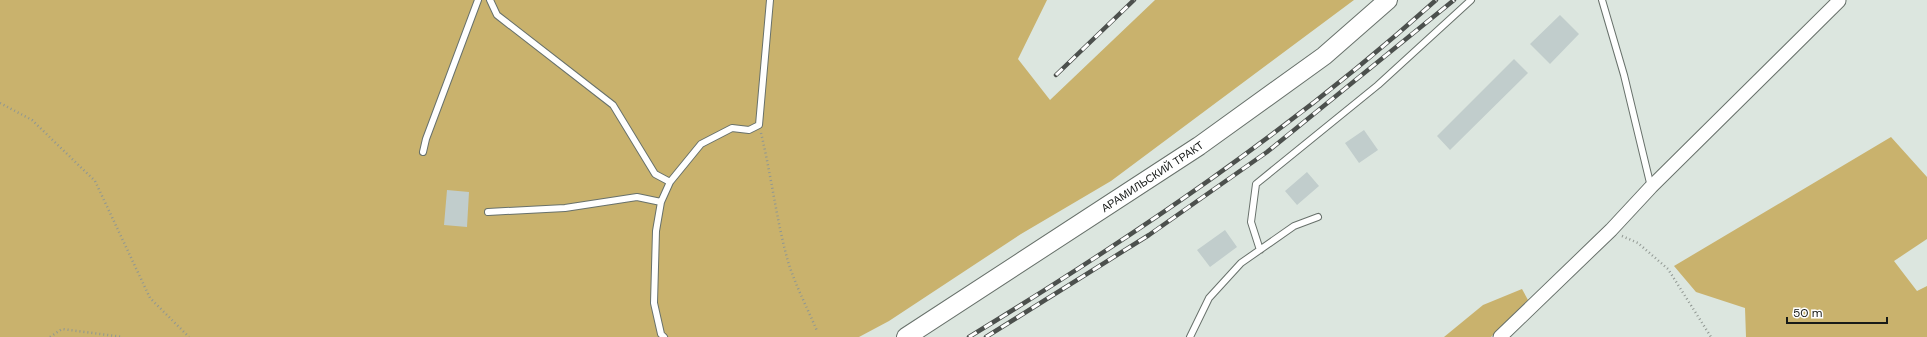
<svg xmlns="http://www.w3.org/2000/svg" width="1927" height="337" viewBox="0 0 1927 337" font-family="'DM Sans',sans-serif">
<rect width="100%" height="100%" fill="#dce6df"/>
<path fill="#c9b26d" d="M0,0H1047L1018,59L1050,100L1155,0H1354L1111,181L1021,234L889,321L859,337H0Z
M1891,137L1927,177V239L1894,261L1917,291L1927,286V337H1746L1745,308L1696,292L1674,266Z
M1522,289L1528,300L1491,337H1444L1483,305Z"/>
<path fill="#c1cdcc" d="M1560,15L1579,34L1550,64L1530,44Z
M1514,59L1528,73L1450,150L1437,136Z
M1364,130L1378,150L1359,163L1345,143Z
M1307,172L1319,186L1297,205L1285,191Z
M447,190L469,192L467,227L444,225Z
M1225,230L1237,247L1210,267L1197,250Z"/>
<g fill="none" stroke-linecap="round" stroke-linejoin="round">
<defs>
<path id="lane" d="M490,0L497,15L613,105L655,174L670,182
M1602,0L1624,75L1651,187
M423,152L426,139L478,0
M488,212L565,208L637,197L661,202
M1260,250L1251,222L1256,184L1378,85L1471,0
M664,337L661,334L654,303L656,231L661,202L670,182L701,144L732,128L749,130L759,125L770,0
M1190,337L1209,298L1241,263L1294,226L1318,217"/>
<path id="street" d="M1500,337L1611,230L1651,187L1839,1"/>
<g id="secondary">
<path id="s1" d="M906,337L1199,146L1324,56L1388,0"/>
</g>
</defs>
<use href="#lane" stroke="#68716b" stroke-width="8"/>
<use href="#street" stroke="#68716b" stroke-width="15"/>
<use href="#secondary" stroke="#68716b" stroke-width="20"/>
<path stroke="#909792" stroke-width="2.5" stroke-dasharray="1 3" stroke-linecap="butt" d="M0,103L32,120L95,181L150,298L189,337
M761,133C771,174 776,217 787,258C794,283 807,307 817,331
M1622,236L1638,243L1668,269L1711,337
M50,337L62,329L123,337"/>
<use href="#lane" stroke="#fff" stroke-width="6"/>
<use href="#street" stroke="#fff" stroke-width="13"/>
<use href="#secondary" stroke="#fff" stroke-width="18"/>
<defs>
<path id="rail" d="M1056,75L1134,0
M969,337C1133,237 1293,129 1436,0
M986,337L1149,235L1267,152L1454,0"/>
</defs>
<use href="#rail" stroke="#4c504d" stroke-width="4.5"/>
<use href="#rail" stroke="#fff" stroke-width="3" stroke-dasharray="9" stroke-linecap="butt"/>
</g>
<g text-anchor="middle" stroke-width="3.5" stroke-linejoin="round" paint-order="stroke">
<g font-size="11" fill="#171a18" stroke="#fff">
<text dy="4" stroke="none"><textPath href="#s1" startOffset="294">АРАМИЛЬСКИЙ ТРАКТ</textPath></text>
</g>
</g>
<path d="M1787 317v6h100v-6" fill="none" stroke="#171a18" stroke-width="2"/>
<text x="1793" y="317" font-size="12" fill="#171a18" stroke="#ffffff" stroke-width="3" paint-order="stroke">50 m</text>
</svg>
